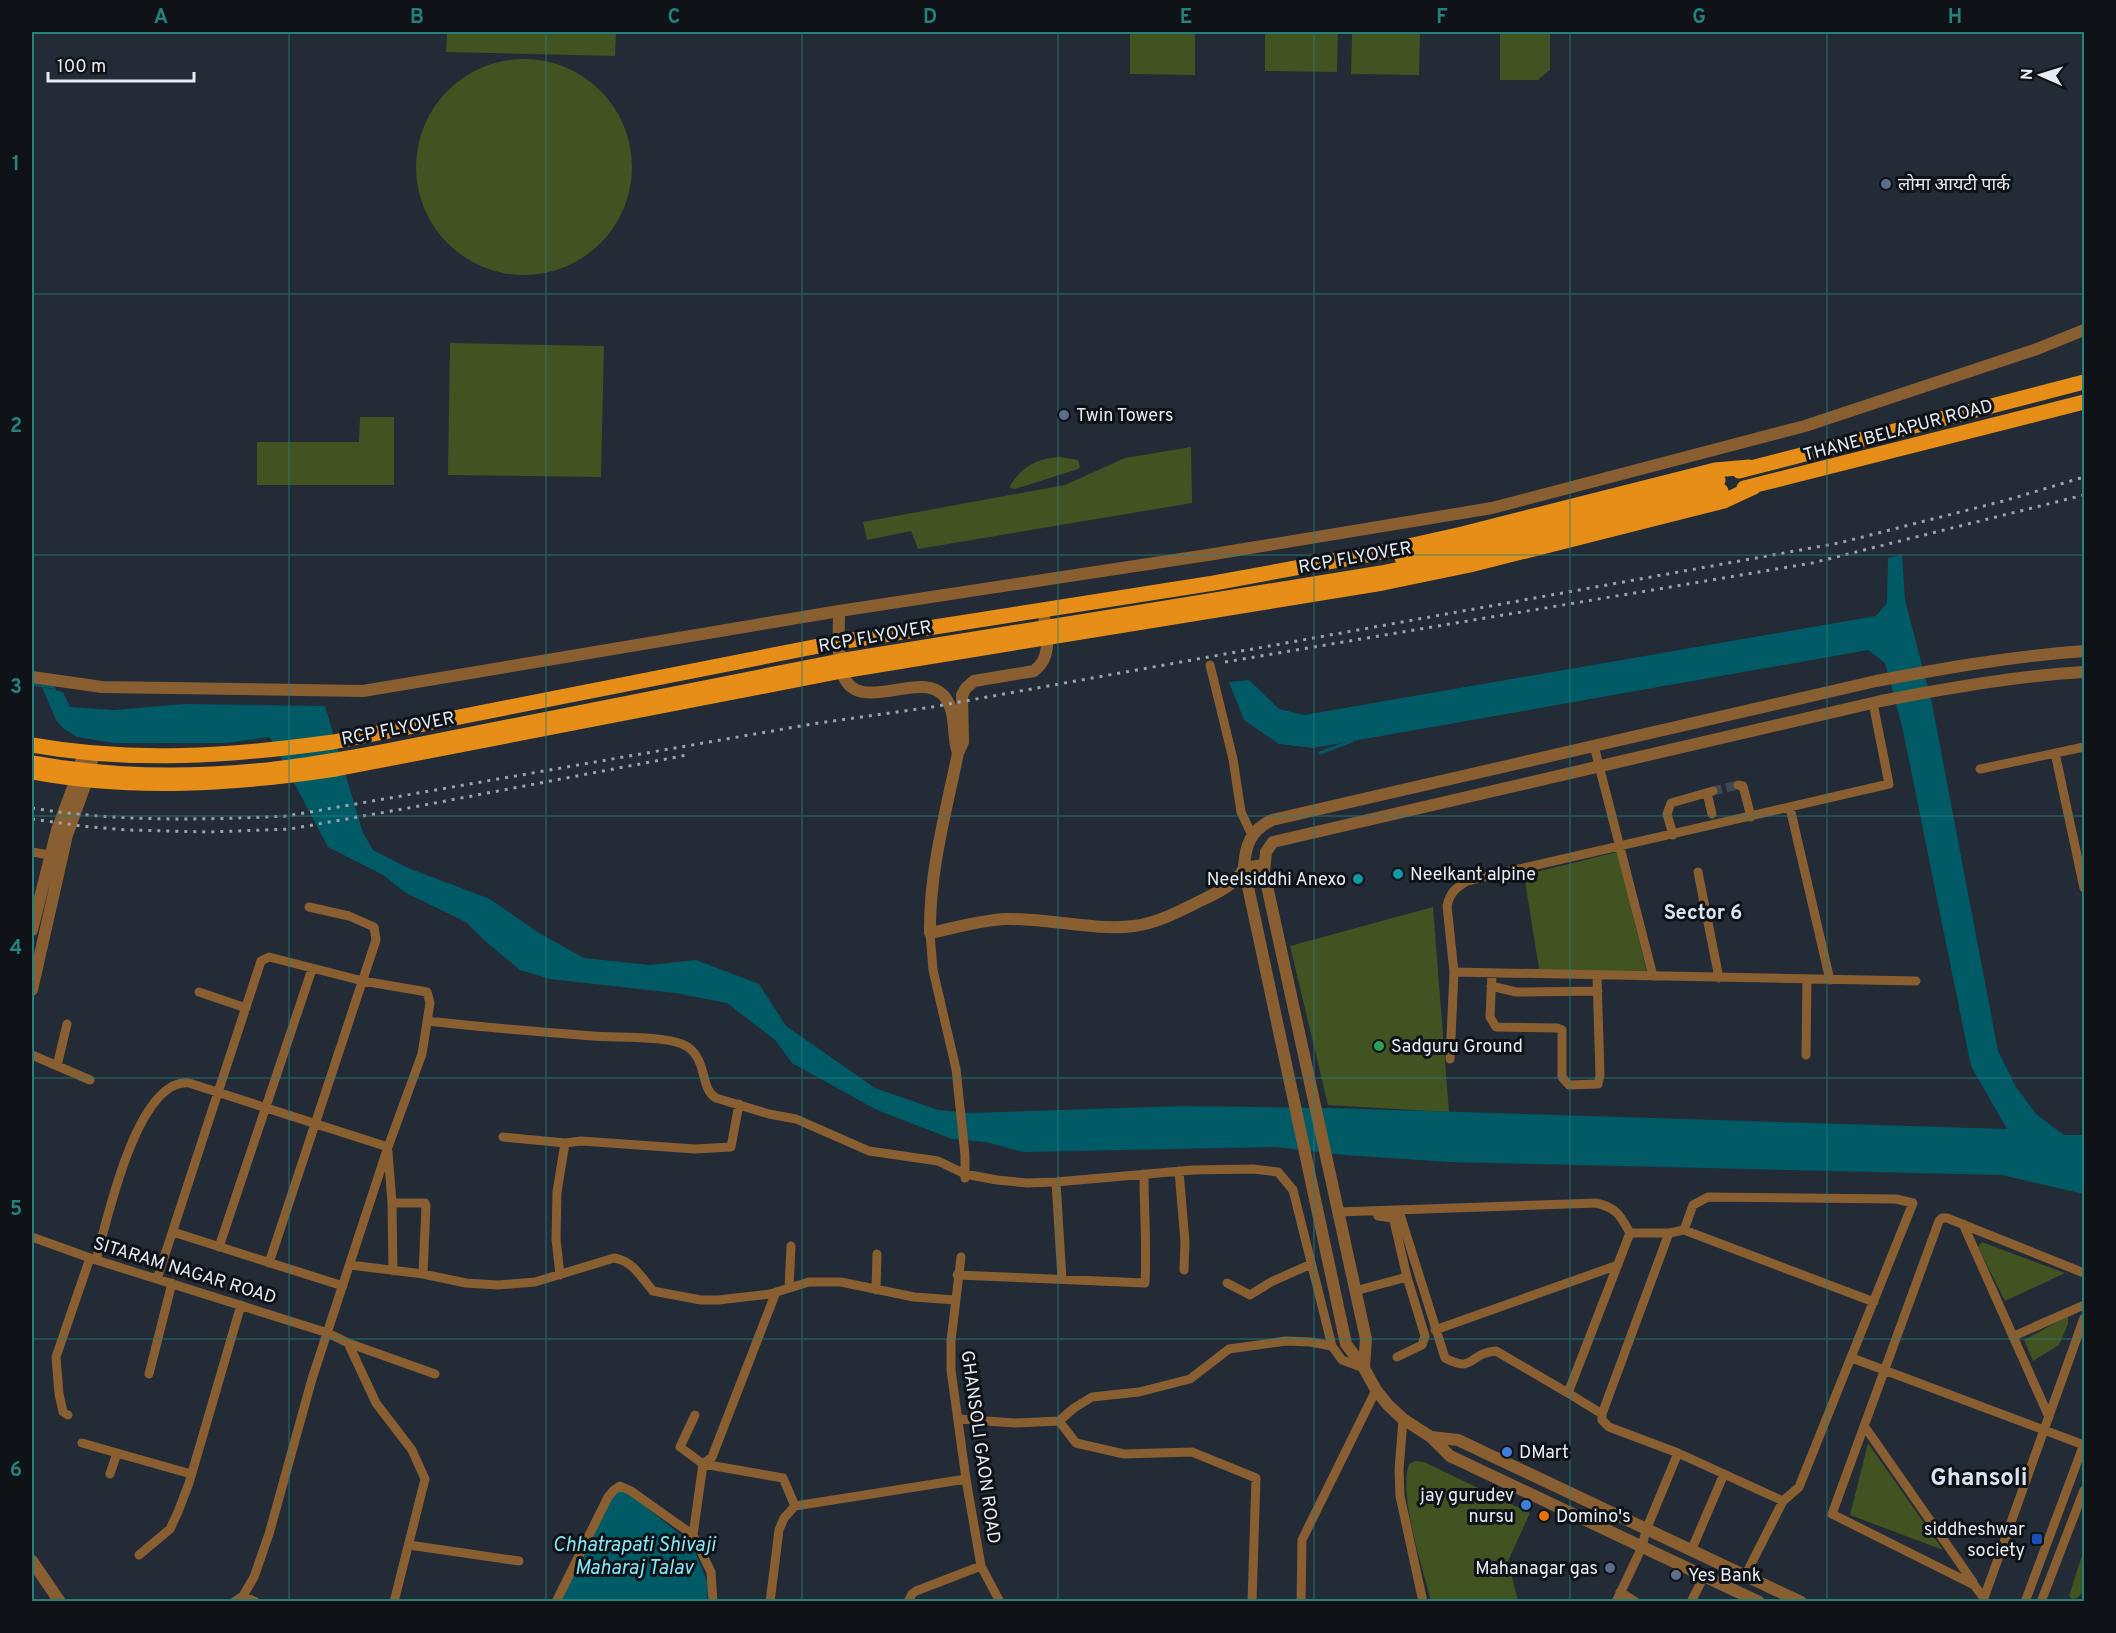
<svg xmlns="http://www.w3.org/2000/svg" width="2116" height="1633" viewBox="0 0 2116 1633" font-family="Overpass,'Noto Sans Devanagari',sans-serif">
<rect width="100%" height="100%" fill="#222b36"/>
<path fill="#415320" d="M447,32H616L615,56L446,52Z
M1130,32H1195V75L1130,74Z
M1265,32H1338L1337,72L1265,71Z
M1500,32H1550V70L1538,80H1500Z
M1352,33L1420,34L1419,75L1351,74Z
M416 167a108 108 0 1 1 216 0a108 108 0 1 1-216 0Z
M450,343L604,346L601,477L448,475Z
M360,417H394V485H257V442H359Z
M1191,447L1192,503L918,549L911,531L867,540L863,522L1065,485L1125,458Z
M1061,457L1078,460L1080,467L1078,469L1015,489L1010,488V486C1022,466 1038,458 1061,457Z
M1617,852L1648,977L1540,975L1524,875Z
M1433,907L1449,1112L1328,1105L1290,946Z
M1982,1242L2065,1273L2005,1301L1978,1247Z
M2068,1316V1324L2059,1345L2033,1361L2024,1340Z
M1868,1443L1943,1550L1850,1515Z
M1415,1461L1424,1462L1530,1513L1508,1561L1518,1601H1431C1423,1568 1398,1495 1409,1464Z
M2084,1549C2085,1563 2091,1598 2072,1599L2069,1596Z"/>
<path fill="#005b67" d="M1902,555L1905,600L1932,704L1998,1051L2016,1087L2036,1114L2064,1135H2084V1194L2002,1175L1449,1162L1344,1155L1276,1147L1023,1152L986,1142L952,1139L877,1110L792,1063L775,1040L727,1003L675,993L550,979L520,970L485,941L466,922L406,893L383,875L328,847L270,737L226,743H114L77,737L63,728L56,720L42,687L63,692L70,707L114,710L185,704L325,706L363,833L373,850L408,868L490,899L539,933L584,958L650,965L696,960L759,984L786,1026L875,1088L938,1110L971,1113L1182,1106L1328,1108L2007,1129L1971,1066L1902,726L1885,663L1868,650L1313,748L1279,744L1244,720L1229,682L1249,680L1279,709L1304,715L1876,616L1887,603L1888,558Z
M620,1490L626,1491L692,1544L708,1584L707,1601L556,1602L614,1494Z"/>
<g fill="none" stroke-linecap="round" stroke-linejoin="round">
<path stroke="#005b67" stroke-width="3" d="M32,684L53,687L55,693
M1320,753L1352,741"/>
<path stroke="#3f4852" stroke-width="9" stroke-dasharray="9 4.5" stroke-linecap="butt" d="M1713,791L1738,785"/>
<path stroke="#895e31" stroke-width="9" d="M1210,665L1233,759L1241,812L1252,835
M1594,746L1653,976
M2055,753L2084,888
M1980,769L2084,747
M1738,785L1743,786L1751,817
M1707,793L1712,814
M1790,808L1830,980
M1673,835L1667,814L1671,803L1713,791
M32,852L56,856
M1698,872L1719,978
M930,933L933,970L956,1069L965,1155V1178
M1454,972L1916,981
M1492,973L1490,1017L1496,1027L1557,1028L1562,1030V1077L1569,1085L1598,1084L1600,1075L1597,976
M1491,986L1516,992L1598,991
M199,992L246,1008
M427,1021C482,1027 537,1032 593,1036C615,1038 671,1035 688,1047C708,1062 700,1089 716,1098L769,1114L796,1119L869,1151L938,1161L965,1174L997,1180L1027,1183L1056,1182L1193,1170L1253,1169L1278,1172L1293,1190L1332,1346L1342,1360L1364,1368
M32,1055L90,1080
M1806,1055L1807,979
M1450,1059L1454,972L1447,906C1450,892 1456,888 1467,881L1889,784L1873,703
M57,1066L67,1024
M503,1137L565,1143
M388,1152L392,1203L393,1271
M1179,1171L1185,1242L1184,1270
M1056,1182L1062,1279
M392,1203H425L426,1206L423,1274
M1399,1211L1445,1358C1475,1374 1468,1353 1496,1351L1568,1393
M1338,1212L1596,1203C1617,1208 1620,1215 1630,1233
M1378,1216L1392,1218L1394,1221L1407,1277
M1963,1224L2049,1417
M1684,1230L1693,1205L1708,1197L1896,1199L1913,1203L1799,1487L1783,1501L1745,1576
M173,1232L343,1286
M1630,1233H1669L1684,1230L1874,1302
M1669,1233L1602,1414V1420L1609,1427L1678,1453L1783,1501
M32,1237L90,1258L328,1333L348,1343L435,1374
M219,1247L312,969
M961,1257L951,1341V1370L966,1479L981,1566L1000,1602
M96,1260C107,1220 137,1078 189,1083L388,1147
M269,1263L376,940L374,927L349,916L309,907
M350,1265L423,1274L466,1283L498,1285L535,1282L614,1258C633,1261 641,1277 653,1291L701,1300H718L770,1294L809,1282H841L914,1297L955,1300
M2084,1273L1947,1218H1942L1939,1221L1832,1514L1974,1585L1984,1598L2084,1318
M560,1275L556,1239L557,1192L565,1143L581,1141L695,1149L731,1147L739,1104
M957,1275L1145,1283C1147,1247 1144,1211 1144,1174
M157,1279L261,961L269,957L363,981L427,992L430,1003L422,1054L388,1147L312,1379L269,1534L254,1577L243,1596L234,1602
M1227,1283L1250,1295L1271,1282L1311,1264
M789,1288L791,1246
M876,1290L877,1254
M1355,1291L1407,1277L1425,1336L1422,1345L1397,1357
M776,1292L712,1457L703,1464L783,1478L795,1506
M1435,1330L1618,1265
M2014,1336L2084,1305
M348,1343L376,1403L412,1450L425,1479L394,1602
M1852,1358L2084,1445
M149,1374L172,1283
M1602,1414L1568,1393L1630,1233
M68,1415L63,1412L59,1394L56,1357L90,1258
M695,1415L680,1447L703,1464L693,1535L711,1572L713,1602
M958,1419L1015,1423L1059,1421L1076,1443L1124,1454L1192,1452L1256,1478L1252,1602
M1403,1419L1399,1470L1400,1496L1423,1602
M1059,1421L1074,1408L1092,1397L1139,1392L1190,1379L1229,1349L1286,1341L1310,1342L1332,1346
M1865,1427L1973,1582
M82,1443L117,1453
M110,1474L117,1453L191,1474
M409,1545L519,1561
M1691,1551L1724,1474
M139,1555L170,1529L178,1512L189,1483L241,1305
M1620,1592L1636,1602
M243,1596L256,1602
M556,1602L608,1497L614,1490L620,1486L631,1491L693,1535
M770,1602L779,1530L784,1518L795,1506L966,1479
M908,1602L912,1594L916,1591L981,1566
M1301,1602L1302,1540L1376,1390
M1616,1602L1642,1547L1646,1530L1678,1453
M1691,1602L1704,1576
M2025,1602L2084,1444
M2041,1602L2084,1490"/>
<path stroke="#895e31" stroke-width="12" d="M1043,610C1046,632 1054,656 1034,671L974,681L966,688L962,695L963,742L958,753C946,812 929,872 930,933C955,928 980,920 1006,919C1048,918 1094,931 1134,926C1158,923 1180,911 1202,900C1219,892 1235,885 1244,868L1264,865
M839,611C839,630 837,652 842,671C854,719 920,668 944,696C958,713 951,734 958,753
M32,677L102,687L363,691L839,611L1214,554L1492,508L1805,426L2037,349L2084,330
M32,930L57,830L76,779L84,752
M32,990L67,835L87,780L94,753
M1364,1368L1366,1339L1264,872L1266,852L1273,842L1881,701C1948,688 2016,676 2084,672
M1431,1437L1458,1440L1801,1602
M32,1561L60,1602
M1759,1602L1450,1456L1431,1437L1403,1419L1388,1405L1376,1390L1364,1368L1346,1344L1244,868C1245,845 1251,830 1272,820L1876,681C1946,668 2014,656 2084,651"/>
<path stroke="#e78e18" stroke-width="15" d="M1739,471L2084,382
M1744,488L2084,402
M32,745C132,763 232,756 333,742L839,642L1214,583L1377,553L1462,534L1715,470L1749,467
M32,772C132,791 236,784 336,769L842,671L1383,583L1470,565L1724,501L1754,487"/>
<path stroke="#9ca3ac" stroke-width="3" stroke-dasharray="3 6" stroke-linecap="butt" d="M1225,662L1812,563L2084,495
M32,808C117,822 201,820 287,816L812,724L932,707L1839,543L2007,500L2084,477
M32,819L81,826L127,830L209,832L290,829L414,807L687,755"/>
<path stroke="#e78e18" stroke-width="15" d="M1402,558L1465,545L1718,480
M32,763C104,776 181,778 255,771C299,767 343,759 386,751L845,660L1381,573L1468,555L1721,491"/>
</g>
<path fill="none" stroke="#24827b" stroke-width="1.5" stroke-opacity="0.55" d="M289,32V1602M546,32V1602M802,32V1602M1058,32V1602M1314,32V1602M1570,32V1602M1827,32V1602M32,294H2084M32,555H2084M32,816H2084M32,1078H2084M32,1339H2084"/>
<g fill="#5c6f8a" stroke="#0f1318" stroke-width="2">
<circle cx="1886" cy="184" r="6"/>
<circle cx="1064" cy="415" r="6"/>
<circle cx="1610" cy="1568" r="6"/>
<circle cx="1676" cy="1575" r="6"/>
</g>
<g fill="#0f9aa8" stroke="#0f1318" stroke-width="2">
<circle cx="1398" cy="874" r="6"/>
<circle cx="1358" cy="879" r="6"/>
</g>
<circle fill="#2e9e5b" stroke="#0f1318" stroke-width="2" cx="1379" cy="1046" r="6"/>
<g fill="#3f7fe0" stroke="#0f1318" stroke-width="2">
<circle cx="1507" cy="1452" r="6"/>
<circle cx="1526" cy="1505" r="6"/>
</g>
<circle fill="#e8710a" stroke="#0f1318" stroke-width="2" cx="1544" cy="1516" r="6"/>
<rect fill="#1a4fb4" stroke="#0f1318" stroke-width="2" x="2031" y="1533" width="12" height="12" rx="3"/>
<g text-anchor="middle" stroke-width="6" stroke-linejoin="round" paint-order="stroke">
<g font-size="18" fill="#e6ecf3" stroke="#0f1318" text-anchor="start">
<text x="1898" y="190">लोमा आयटी पार्क</text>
<text x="1076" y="421">Twin Towers</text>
<text x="1410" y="880">Neelkant alpine</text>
<text x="1346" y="885" text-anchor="end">Neelsiddhi Anexo</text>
<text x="1391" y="1052">Sadguru Ground</text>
<text x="1519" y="1458">DMart</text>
<text x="1514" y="1501" text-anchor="end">jay gurudev<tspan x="1514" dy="21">nursu</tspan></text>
<text x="1556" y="1522">Domino's</text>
<text x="2025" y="1535" text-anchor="end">siddheshwar<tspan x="2025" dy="21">society</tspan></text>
<text x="1598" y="1574" text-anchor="end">Mahanagar gas</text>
<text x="1688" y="1581">Yes Bank</text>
</g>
<g font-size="18" fill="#e6ecf3" stroke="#0f1318">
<text transform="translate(1898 430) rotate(-15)" y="6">THANE BELAPUR ROAD</text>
<text transform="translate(1355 557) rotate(-10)" y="6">RCP FLYOVER</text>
<text transform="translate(875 636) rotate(-10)" y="6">RCP FLYOVER</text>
<text transform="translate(398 728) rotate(-11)" y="6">RCP FLYOVER</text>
<text transform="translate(185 1270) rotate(17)" y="6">SITARAM NAGAR ROAD</text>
<text transform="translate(981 1447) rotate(82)" y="6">GHANSOLI GAON ROAD</text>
</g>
<g font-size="20" font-weight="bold" fill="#d9e5f4" stroke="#0f1318">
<text x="1703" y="919">Sector 6</text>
</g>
<g font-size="20" font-style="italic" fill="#87e6f6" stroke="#0f1318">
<text x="634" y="1551">Chhatrapati Shivaji<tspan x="634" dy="23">Maharaj Talav</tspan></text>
</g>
<g font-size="24" font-weight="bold" fill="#d9e5f4" stroke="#0f1318">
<text x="1979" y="1485">Ghansoli</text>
</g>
</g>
<rect width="2116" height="1633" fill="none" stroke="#0f1318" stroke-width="66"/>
<g transform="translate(2041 75) rotate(273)" stroke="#0f1318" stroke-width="4.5" paint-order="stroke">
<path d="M0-4.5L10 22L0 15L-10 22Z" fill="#e6ecf3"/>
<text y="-9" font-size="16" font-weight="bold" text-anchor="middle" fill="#e6ecf3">N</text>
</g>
<path d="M48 72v9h146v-9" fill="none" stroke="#e6ecf3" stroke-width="3"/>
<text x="57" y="72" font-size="18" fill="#e6ecf3" stroke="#0f1318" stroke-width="4.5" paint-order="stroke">100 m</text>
<rect x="33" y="33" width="2050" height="1567" fill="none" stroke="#24827b" stroke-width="2"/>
<g font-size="20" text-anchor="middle" font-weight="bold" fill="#24827b">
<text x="161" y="23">A</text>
<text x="417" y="23">B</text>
<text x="674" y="23">C</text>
<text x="930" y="23">D</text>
<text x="1186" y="23">E</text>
<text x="1442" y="23">F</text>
<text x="1699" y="23">G</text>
<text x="1955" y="23">H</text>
<text x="16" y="170">1</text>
<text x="16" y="432">2</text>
<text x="16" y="693">3</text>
<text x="16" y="954">4</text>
<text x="16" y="1215">5</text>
<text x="16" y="1476">6</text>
</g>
</svg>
